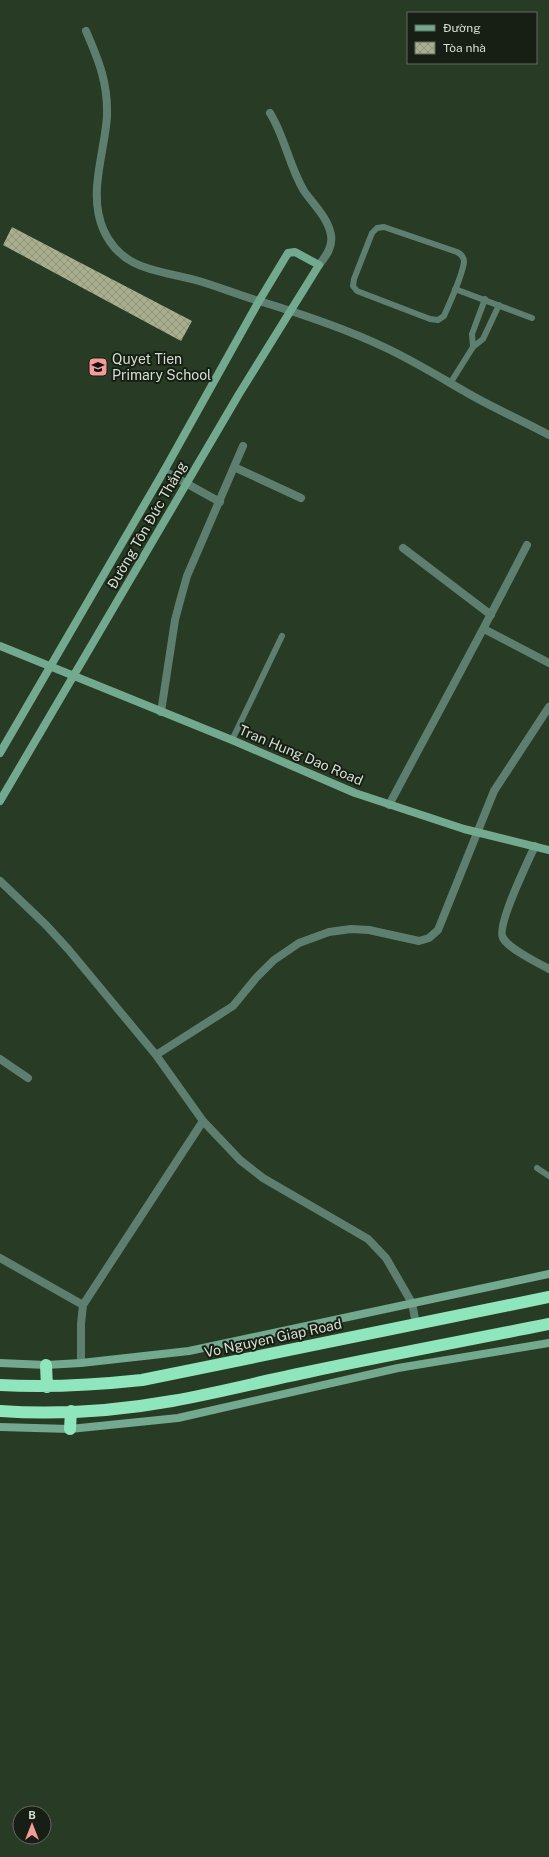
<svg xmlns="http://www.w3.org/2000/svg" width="549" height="1857" viewBox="0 0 549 1857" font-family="'Public Sans',sans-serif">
<defs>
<pattern id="building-cross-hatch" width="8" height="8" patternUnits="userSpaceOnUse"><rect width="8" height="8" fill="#a8ae8e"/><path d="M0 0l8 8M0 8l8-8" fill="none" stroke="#8e937a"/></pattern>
</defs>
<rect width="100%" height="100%" fill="#283b24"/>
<path fill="url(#building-cross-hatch)" d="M12,227L192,321L181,341L3,245Z"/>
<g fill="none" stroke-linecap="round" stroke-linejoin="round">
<path stroke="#5e7f6f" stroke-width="6" d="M384,227L457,252C461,254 464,257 464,262C462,277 450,302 444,316L438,320L430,319L357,291L353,286L354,279L372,233L377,228Z
M455,289L532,318
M473,347L472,334L485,299
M451,382L473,347L483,339L499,305
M232,740L282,636
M537,1168L549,1176"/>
<path stroke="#5e7f6f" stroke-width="8" d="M86,31C99,61 108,83 107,116C105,152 87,195 104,231C123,272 161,270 199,281C219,287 239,295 259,301C302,314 344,328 384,347C412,360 438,376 464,391C491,407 521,420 549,435
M270,113C285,137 289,166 304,191C314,205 328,218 331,235C333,247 326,256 319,265
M234,467L301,498
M164,471L220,502
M403,548L491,615
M484,629L549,663
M161,712L175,620L180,601L187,576L243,446
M389,805C435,718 482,633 527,545
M535,846C528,861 496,927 503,938C509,949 538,963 549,969
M0,881L46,925L68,949L156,1055L203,1121L240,1160L263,1178L368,1239L386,1258L412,1303L416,1324
M156,1055L233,1006L256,978L274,960L299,943L329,932L351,929L369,930L419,941L429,938L438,930L494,791L549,707
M0,1059L28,1078
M0,1258L83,1305
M81,1363V1324L83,1305L203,1121"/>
<path stroke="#72a98f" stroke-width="8" d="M0,646L232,740L355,793L464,829L549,850
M0,753L164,471L259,301L288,253L295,252L319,265L239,394L0,801
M0,1363L46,1365L81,1363L189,1351L549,1274
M0,1427L70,1429L178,1418L398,1368L549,1343"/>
<path stroke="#8fe6bd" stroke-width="12" d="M46,1365L47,1387
M0,1385C48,1388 95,1385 142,1380L549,1297
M0,1411C57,1415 116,1411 172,1401C218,1393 263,1381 308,1372C388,1355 469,1340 549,1324
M70,1429L71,1411"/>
</g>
<defs>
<symbol id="school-square" viewBox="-11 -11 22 22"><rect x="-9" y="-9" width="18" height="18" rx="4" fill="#f59b98" stroke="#171f15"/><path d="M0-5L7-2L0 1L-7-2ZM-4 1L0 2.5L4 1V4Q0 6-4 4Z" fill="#111"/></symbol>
</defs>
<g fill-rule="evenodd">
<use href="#school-square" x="87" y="356" width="22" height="22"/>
</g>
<g text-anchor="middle" stroke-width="4" stroke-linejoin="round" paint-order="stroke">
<g font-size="14" fill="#d4dfd1" stroke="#171f15" text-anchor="start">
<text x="112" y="364">Quyet Tien<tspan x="112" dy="16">Primary School</tspan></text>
</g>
<g font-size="14" fill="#d4dfd1" stroke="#171f15">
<text transform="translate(147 525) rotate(-60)" y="5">Đường Tôn Đức Thắng</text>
<text transform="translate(301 755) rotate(23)" y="5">Tran Hung Dao Road</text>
<text transform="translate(273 1338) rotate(-12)" y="5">Vo Nguyen Giap Road</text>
</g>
</g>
<rect x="407" y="12" width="130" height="52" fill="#171f15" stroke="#636c60"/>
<rect x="415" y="25" width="20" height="6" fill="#72a98f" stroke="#636c60"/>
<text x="443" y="32" font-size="12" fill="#d4dfd1">Đường</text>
<rect x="415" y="42" width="20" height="12" fill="url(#building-cross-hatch)" stroke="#636c60"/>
<text x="443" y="52" font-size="12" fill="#d4dfd1">Tòa nhà</text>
<g transform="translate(32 1825)"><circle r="19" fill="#171f15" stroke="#636c60"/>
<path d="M0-3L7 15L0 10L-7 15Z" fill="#f59b98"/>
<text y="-6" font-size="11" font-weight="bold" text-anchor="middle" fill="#d4dfd1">B</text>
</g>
</svg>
